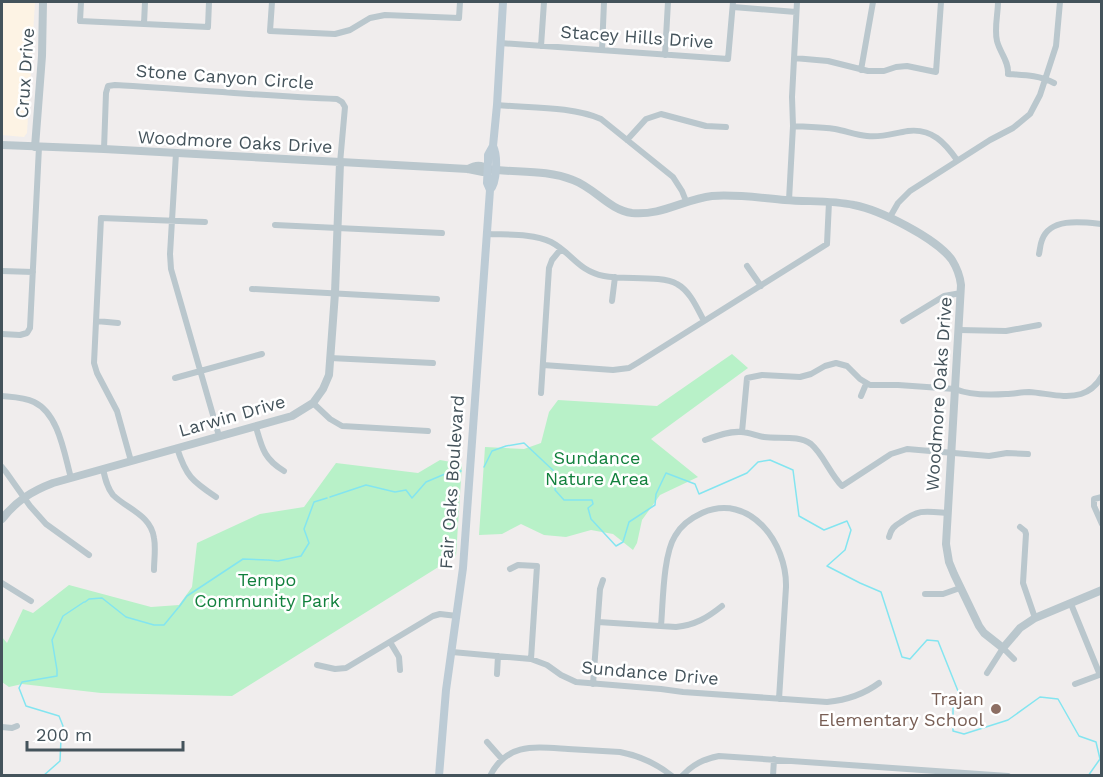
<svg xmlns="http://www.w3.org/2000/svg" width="1103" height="777" viewBox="0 0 1103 777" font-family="'Work Sans',sans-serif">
<rect width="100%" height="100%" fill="#f0eded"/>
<path fill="#fdf3e4" d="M2,2H35L27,133L24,137L2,135Z"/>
<path fill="#b8f1c8" d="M732,354L748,368L651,439L698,477L660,495L642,520L637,543L633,550L613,534L591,530L566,537L544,535L521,524L502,534L479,535L485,447L524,449L541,443L549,412L558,400L657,406Z
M440,460L462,464L456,556L232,696L101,693L22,684L9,687L2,682V637L7,643L23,609L33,613L69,585L151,607L179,605L192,587L197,543L260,514L304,507L336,463L418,473Z"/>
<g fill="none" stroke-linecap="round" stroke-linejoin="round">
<path stroke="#83e5f0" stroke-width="1.5" d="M484,467L492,451L506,446L524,443L557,474L555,490L564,500H592L593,504L588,508L591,519L616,546L623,542L629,522L655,505L656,494L666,473L695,484L699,494L747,473L758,462L770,460L793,470L799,516L824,530L847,521L851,530L845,550L827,566L860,583L881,592L902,657L910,659L927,640L938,641L960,696L953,704V731L964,734L1008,720L1040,697L1058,699L1079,736L1096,742L1100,759L1088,776
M330,497L366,485L395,492L406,490L412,498L426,482L445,474L461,471
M268,560L278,561L301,556L309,543L304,529L314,502L327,498
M85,602L89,599L102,598L126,617L154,625H164L178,608
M179,607L187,596L243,559L267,560
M43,776L60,761L61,739L63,726L59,716L26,706L19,688L22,682L57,676V670L52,640L63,616L84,602"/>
<path stroke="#bac7cd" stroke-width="6" d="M81,2L80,21L208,27L209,2
M272,2L270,31L335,34L350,30L370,18L385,15L459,18L460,2
M998,2C998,14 994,29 997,41C1000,53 1009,61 1008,74C1024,75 1039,75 1054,83
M733,7L796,12
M144,24L145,2
M500,43L728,59L733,2
M541,46L544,2
M602,50L604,2
M665,55L668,2
M794,58L828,61L868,71H884L896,67L907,66L936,72L941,2
M861,70L873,2
M497,105C529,108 572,106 601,119L673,177L682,191L686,201
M793,126C807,127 821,127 835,129C846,131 856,135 867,136C882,138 894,133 908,131C932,128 945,143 957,160
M627,140L646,119L661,114L706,126L726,127
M104,149L106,93L108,86L115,85C189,89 263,96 337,99L342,102L345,107L340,163
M176,153L170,254L171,269L219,436
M789,200L793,126L792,97L797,2
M890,217L898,203L910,191L990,140L1013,128L1030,114L1040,95L1056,46L1060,2
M275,225L442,233
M487,234C507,235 532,233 551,242C572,253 578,271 604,276C624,280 662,275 677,284C690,291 697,308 704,321
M1039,254C1040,250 1040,245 1042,240C1050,217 1083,222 1102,224
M747,266L761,286
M2,271L33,272
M252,289L437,299
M612,301L615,277
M96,321L118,323
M903,321L944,296L961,293
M959,330L1006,331L1039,325
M2,334L20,335L27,333L30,328L39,147
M330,358L433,363
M543,365L613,370L629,368L639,362L827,244L829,202
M175,378L262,354
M541,393L549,268L552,260L561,249
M2,396C13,397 24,397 34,402C59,414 64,453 71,478
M861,396L866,384
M313,403L330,419L342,426L428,431
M256,427C262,448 264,459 284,471
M742,432L747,378L762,375L800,377L811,374L825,366L836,363L847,366L860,379L870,385H898L955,389C969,395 990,395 1006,394C1014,394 1021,392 1029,392C1046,393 1065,399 1081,394C1090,391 1097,385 1102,376
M705,440C716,436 729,431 741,432C749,432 757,436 764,437C779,439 799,435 811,444C823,454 830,474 842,486L891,454L907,449L989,456L1007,453L1028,454
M177,448C186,476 192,481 216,497
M131,461L117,411L97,373L94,363L101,218L205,222
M2,467L6,472L30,506L46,524L89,555
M103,469C105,478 107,488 113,495C127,509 151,515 154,538C156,548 154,560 154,570
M1102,497L1094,499V506L1102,524
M1020,527L1025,531L1026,534L1023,583L1035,618
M889,537C891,529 894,526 901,522C919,509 925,511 947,513
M510,569L518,565L537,566L531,659
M2,583L31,601
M925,594H943L960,588
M1071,604L1100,675
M598,622L676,627C695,625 707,618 722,606
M661,626C663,603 663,555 675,536C681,525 691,518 702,513C750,492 787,543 786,587L779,699
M390,642L399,657L400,670
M452,652L531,659L547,665L561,675L576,682L661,689L683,692L827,702C847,700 863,695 879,683
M317,665L335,669L346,668L433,616L440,614L457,616
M987,673L1003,648L1014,659
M497,674L498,656
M593,684L600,589L603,580
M1075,684L1102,674
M2,727L12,728L17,726
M487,742L502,759
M490,776C507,742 536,747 568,749C586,750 603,751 620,752C640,756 656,763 672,776
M682,776C693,764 704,759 719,756L1008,776
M773,776L774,759"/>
<path stroke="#bac7cd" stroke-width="8" d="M2,145L104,149L468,169L483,172L487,169
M35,147L42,56L43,2
M468,169C475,165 481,164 487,169C516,173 546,169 573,180C595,188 609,210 632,213C661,216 685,199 712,196C736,194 761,198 785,200C808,202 831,200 854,205C880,210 936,238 952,260C957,268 960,276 961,285L946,544L949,562L954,574L979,626L984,633L1003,648L1020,628L1035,618L1102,590
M2,519C16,501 32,491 53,483L292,416L313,403L323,389L329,375L335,293L340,163"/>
<path stroke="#bccbd5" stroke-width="8" d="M490,190C497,183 498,156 493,146
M439,776L446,690L463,568L490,190L487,183L488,162V155L493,146L497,105L503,2"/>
</g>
<circle fill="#8d6e63" stroke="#fff" stroke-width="2" cx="996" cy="709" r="6"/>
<g text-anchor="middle" stroke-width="5" stroke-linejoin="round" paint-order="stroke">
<g font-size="18" fill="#44535b" stroke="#fff">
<text transform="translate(637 37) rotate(4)" y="6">Stacey Hills Drive</text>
<text transform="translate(25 73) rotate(-86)" y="6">Crux Drive</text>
<text transform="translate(225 77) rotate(4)" y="6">Stone Canyon Circle</text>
<text transform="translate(235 142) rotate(3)" y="6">Woodmore Oaks Drive</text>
<text transform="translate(939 394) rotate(-86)" y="6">Woodmore Oaks Drive</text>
<text transform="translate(232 416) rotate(-16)" y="6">Larwin Drive</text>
<text transform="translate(452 482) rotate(-86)" y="6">Fair Oaks Boulevard</text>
<text transform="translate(650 673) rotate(5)" y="6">Sundance Drive</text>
</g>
<g font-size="18" fill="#12803d" stroke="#fff">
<text x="597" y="464">Sundance<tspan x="597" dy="21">Nature Area</tspan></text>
<text x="267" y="586">Tempo<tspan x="267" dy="21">Community Park</tspan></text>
</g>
<g font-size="18" fill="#785e54" stroke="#fff" text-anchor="end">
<text x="984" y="705">Trajan<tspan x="984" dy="21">Elementary School</tspan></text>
</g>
</g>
<rect width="1103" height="777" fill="none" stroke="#44535b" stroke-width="6"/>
<path d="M27 741v9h156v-9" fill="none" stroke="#44535b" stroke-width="3"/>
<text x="36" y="741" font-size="18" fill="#44535b" stroke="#ffffff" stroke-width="4.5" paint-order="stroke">200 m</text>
</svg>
